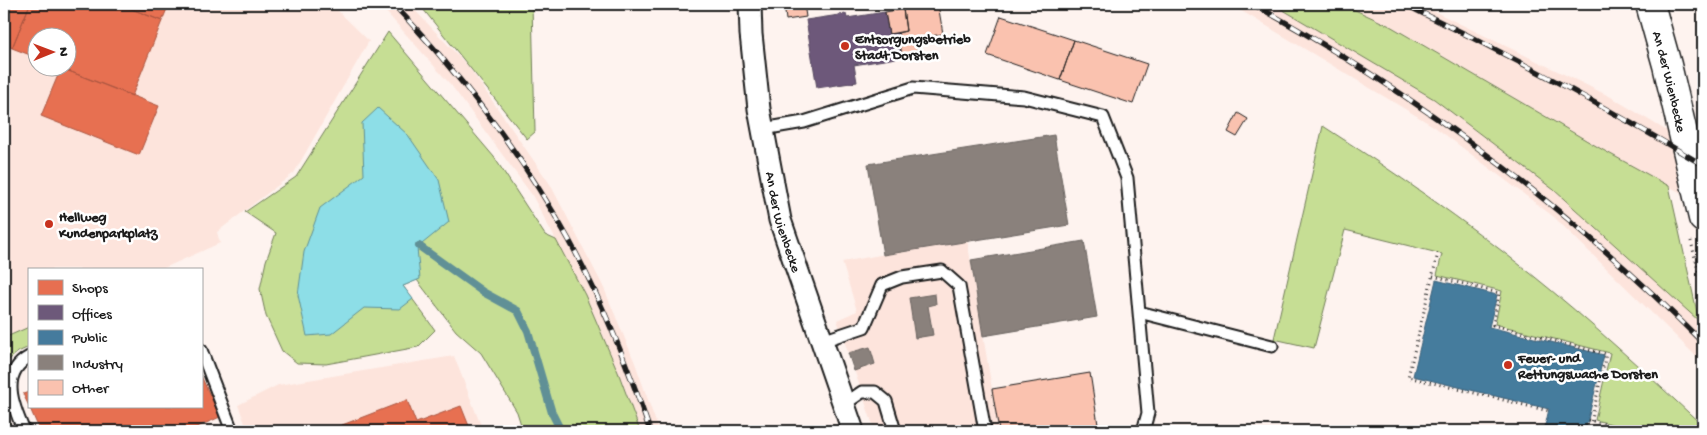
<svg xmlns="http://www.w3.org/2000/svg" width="1707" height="435" viewBox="0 0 1707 435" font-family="'Gochi Hand',sans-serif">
<rect width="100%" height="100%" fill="#fef3ef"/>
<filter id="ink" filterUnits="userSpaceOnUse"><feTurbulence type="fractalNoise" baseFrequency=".02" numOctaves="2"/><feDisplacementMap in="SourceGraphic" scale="10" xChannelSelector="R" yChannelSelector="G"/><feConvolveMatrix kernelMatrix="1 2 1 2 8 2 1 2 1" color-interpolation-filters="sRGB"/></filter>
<g filter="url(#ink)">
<path fill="#fde4dc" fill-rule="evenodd" d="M4,4H331L369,41L294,173L217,232L220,243L162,269H29V327L4,338ZM38,38H68V68H38Z
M379,4H409L468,66L550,184L603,286L635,363L659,431H640L618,372L585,295L532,195L451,85Z
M1230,4H1273L1434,99L1554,190L1688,309L1703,325V363L1554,217L1435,127Z
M1342,4H1419L1611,97L1703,153V205L1603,150L1390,26Z
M967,239L999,431H875L837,320L857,311L842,262Z
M454,356L483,431H248L238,405L278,385Z"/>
<path fill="#c6de94" stroke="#717d58" d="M419,4H532L535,132L527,139Z
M1273,4H1342L1390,26L1603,150L1669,186L1699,321L1554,190L1434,99Z
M388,32L494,157L545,235L556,240L585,295L618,372L640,431H523L517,412L481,353L456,331L417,280L403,286L435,330L418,347L326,364L297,363L282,351L266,316L260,289L266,261L276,233L245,212L296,177Z
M1323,126C1394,172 1464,220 1530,273C1590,321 1647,374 1703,426V431H1639L1595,420L1610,353L1495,324L1502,291L1437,275L1442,254L1345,230L1314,348L1274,339Z
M29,327V347L18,352L4,364V338Z
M4,410L13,431H4Z"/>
<path fill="#8ddee7" stroke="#609096" d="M378,108L408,135L439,180L449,222L417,248L420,279L403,286L413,299L400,309L364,308L331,334L307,336L298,295L304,252L320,208L364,175L362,123Z"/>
<path fill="#e76f51" stroke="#aa5641" d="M4,4H30L12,48L4,44Z
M30,4H119L162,21L132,96L61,68H68V38H38V58L12,48Z
M119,4H169L162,21Z
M61,68L159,106L139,155L41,116Z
M201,376L220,417L188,431H40L29,406H201Z
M29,392V406L23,394Z
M407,400L416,423L461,406L471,431H339L337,427Z"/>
<path fill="#6d597a" stroke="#55475e" d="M885,12L889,34L898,33L902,57L854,65L857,82L817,88L806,20L846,14L847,18Z"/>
<path fill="#457b9d" stroke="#395e76" d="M1436,280L1497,295L1489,327L1604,355L1585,431H1544L1549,409L1413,376Z"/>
<path fill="#8a817c" stroke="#69635f" d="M1054,135L1069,225L883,255L868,164Z
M1084,241L1097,317L983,336L971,260Z
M935,294L936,304L928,306L933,335L915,338L909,298Z
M870,347L875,364L854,371L848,353Z"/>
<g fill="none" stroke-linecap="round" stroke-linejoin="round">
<path stroke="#609096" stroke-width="8" d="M419,246L483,292L518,311L528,331L552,413L561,431"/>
</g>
<path fill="#fac2af" stroke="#1c1c1c" d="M784,4H804L806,17L786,20Z
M938,4L943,34L900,41L898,33L906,31L903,9Z
M903,9L906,31L889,34L885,12Z
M1001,16L1074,40L1060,80L987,55Z
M916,40L918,54L902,57L900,42Z
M1074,40L1147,64L1133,104L1060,80Z
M1238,113L1248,119L1237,137L1228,132Z
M1090,373L1099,431H999L992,389Z"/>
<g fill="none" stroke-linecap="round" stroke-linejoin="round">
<defs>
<path id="lane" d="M763,129L804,122L913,88L1024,97L1103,117L1127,178L1148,413L1143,431
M1139,312L1272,346
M822,341L864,327L882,285L902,277L942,271L959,286L985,431
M201,350L232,431
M843,405L862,392H875L886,401L895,431
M24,431C12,404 0,373 29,357"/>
<g id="street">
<path id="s1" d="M750,4L751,34L759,109L780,220L853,431"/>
</g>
<g id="secondary">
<path id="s2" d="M1650,4L1667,65L1703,218"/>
</g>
</defs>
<use href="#lane" stroke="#1c1c1c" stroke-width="15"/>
<use href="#street" stroke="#1c1c1c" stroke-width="25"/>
<use href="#secondary" stroke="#1c1c1c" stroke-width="31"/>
<path stroke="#1c1c1c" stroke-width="3" stroke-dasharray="1 4" stroke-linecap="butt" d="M1691,241L1703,291
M1438,253L1408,377L1549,411
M1433,276L1499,293L1493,325L1606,354L1591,423
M1588,420L1635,431"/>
<use href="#lane" stroke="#fff" stroke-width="11"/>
<use href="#street" stroke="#fff" stroke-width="21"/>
<use href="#secondary" stroke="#fff" stroke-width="28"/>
<defs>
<path id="rail" d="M393,4C411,23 430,43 446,63C492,117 535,178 569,240C602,301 628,366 650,431
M1253,4C1419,95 1570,209 1703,343
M1404,4C1506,53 1606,107 1703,165"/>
</defs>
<use href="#rail" stroke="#1c1c1c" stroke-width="5.5"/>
<use href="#rail" stroke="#fff" stroke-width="4" stroke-dasharray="11" stroke-linecap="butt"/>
</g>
</g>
<g fill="#c8321e" stroke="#fff" stroke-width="2">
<circle cx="845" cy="46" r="5"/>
<circle cx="49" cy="224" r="5"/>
<circle cx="1508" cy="365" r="5"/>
</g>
<g text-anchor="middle" stroke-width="5" stroke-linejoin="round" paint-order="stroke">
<g font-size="14" font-weight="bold" fill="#1c1c1c" stroke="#fff" text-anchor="start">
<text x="855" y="43">Entsorgungsbetrieb<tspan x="855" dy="16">Stadt Dorsten</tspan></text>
<text x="59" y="221">Hellweg<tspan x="59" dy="16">Kundenparkplatz</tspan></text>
<text x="1518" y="362">Feuer- und<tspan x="1518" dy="16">Rettungswache Dorsten</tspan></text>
</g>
<g font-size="14" fill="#1c1c1c" stroke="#fff">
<text dy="5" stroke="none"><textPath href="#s2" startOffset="80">An der Wienbecke</textPath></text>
<text dy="5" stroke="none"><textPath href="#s1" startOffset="221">An der Wienbecke</textPath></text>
</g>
</g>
<rect width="1707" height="435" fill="none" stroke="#fff" stroke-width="20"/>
<rect x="10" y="10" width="1687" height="415" fill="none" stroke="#1c1c1c" stroke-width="2" filter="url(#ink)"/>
<rect x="28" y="268" width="175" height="140" fill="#ffffff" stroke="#a4a4a4"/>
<rect x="38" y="280" width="25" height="15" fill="#e76f51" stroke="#a4a4a4"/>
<text x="72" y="292" font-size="15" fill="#1c1c1c">Shops</text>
<rect x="38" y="305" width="25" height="15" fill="#6d597a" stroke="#a4a4a4"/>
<text x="72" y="318" font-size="15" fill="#1c1c1c">Offices</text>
<rect x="38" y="330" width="25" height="15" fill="#457b9d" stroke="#a4a4a4"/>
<text x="72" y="342" font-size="15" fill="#1c1c1c">Public</text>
<rect x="38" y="355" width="25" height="15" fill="#8a817c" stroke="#a4a4a4"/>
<text x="72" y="368" font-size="15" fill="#1c1c1c">Industry</text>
<rect x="38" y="380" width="25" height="15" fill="#fac2af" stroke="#a4a4a4"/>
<text x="72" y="392" font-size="15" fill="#1c1c1c">Other</text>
<g transform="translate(52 52) rotate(89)"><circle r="24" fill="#ffffff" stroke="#a4a4a4"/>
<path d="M0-4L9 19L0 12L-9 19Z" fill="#c8321e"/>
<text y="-8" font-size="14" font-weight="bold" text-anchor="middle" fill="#1c1c1c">N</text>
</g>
</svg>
